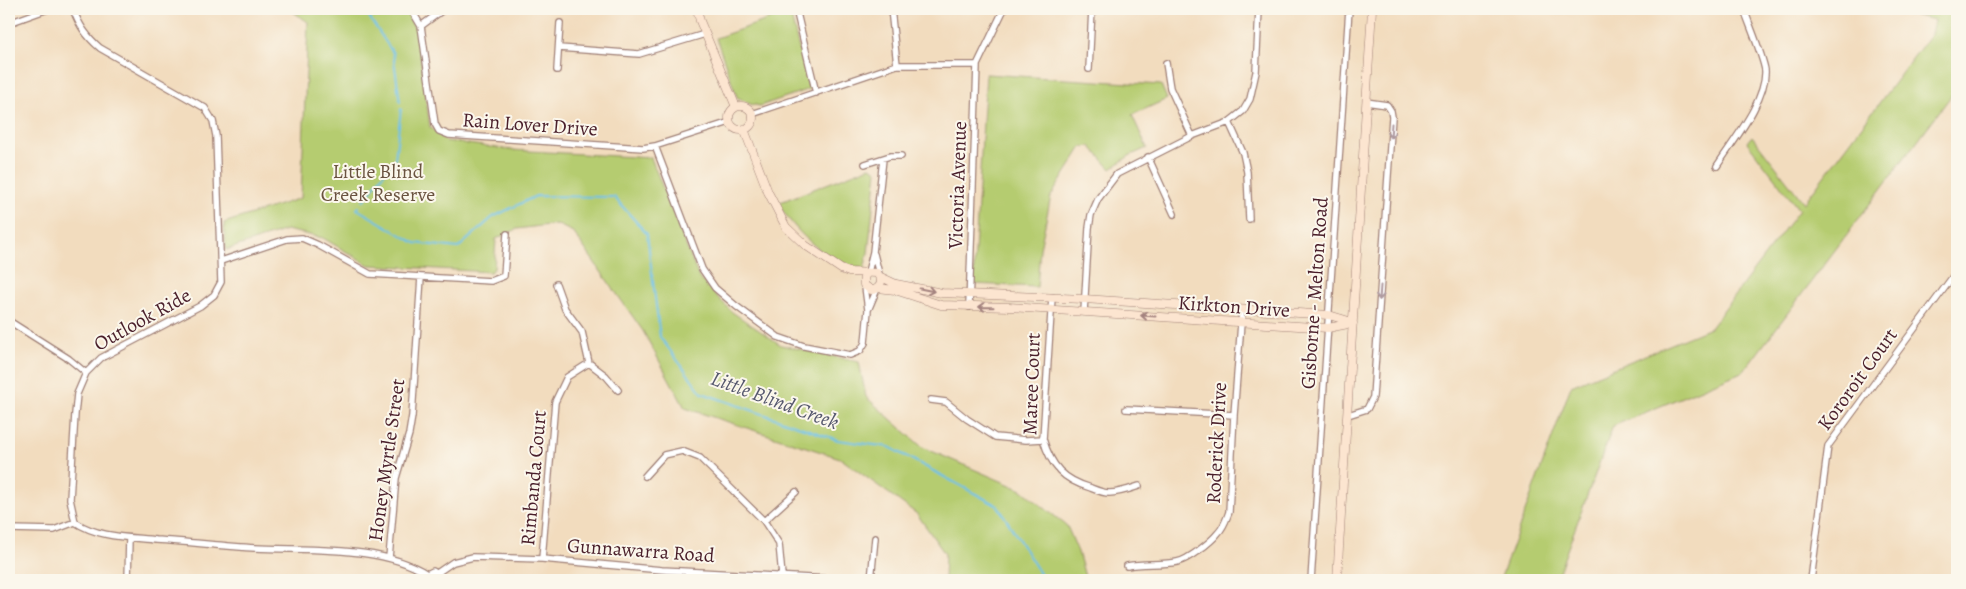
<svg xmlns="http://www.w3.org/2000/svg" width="1966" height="589" viewBox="0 0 1966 589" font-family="Alegreya,serif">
<rect width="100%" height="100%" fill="#fbf7ec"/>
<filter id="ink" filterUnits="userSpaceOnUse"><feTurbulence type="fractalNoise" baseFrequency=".02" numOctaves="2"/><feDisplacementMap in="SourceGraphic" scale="10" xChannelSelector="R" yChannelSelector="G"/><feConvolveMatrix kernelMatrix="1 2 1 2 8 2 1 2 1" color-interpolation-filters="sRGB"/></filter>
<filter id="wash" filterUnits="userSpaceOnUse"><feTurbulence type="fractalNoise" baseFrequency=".0096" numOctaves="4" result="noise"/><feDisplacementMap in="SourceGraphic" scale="20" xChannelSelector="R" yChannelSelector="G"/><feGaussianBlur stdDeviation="1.12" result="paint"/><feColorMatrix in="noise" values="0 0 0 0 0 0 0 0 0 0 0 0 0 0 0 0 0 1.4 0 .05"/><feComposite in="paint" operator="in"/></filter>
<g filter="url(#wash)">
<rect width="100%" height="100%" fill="#f2dcbe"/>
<path fill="#b5cc70" stroke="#80764e" d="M289,9H404L417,32L430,127L446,141L512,150L651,158L699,278L732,312L781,345L859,362L866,397L922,447L1022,490L1067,526L1078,552L1086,580H944L945,554L917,514L840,458L685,408L643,331L573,232L556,224L517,229L496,239L494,269L490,272L369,265L323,238L286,230L226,250L224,223L301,198L308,22Z
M1888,9H1957V88L1744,371L1613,426L1556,580H1500L1571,386L1710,328L1799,210L1747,142L1752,136L1804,203L1931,34L1934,20Z
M790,12L809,89L760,106L750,104L737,97L716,38Z
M986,74L1161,85L1167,99L1132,115L1147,148L1129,156L1111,169L1090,146L1082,147L1051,196L1040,249L1037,287L973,284Z
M870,167L877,171L868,253L864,269C828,263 796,234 778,203Z"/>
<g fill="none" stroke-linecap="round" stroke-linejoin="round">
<path stroke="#6cc1e9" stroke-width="2" d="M364,9L393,53L400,102
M363,201L395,159L401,109
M359,207L357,209L415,243L458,248L493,217L536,196L614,197L647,234L660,337L702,393L838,440L889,447L998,506L1044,580"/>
</g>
</g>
<g filter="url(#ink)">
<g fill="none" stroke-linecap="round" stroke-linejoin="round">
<defs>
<path id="street" d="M73,9C79,25 86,36 100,48L205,108L213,121L216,136L221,282L214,295L200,306L101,358L86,373L77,394L75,414L70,499L75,522C99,538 129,537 156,540C189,542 222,546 255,548C308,551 382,545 427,574
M411,9L421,26L435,124L439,131L449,135L643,148L655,146L730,122
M796,9L816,93
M891,9L897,65
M9,23L48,9
M421,26L444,9
M559,48L639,54L705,34
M1166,63L1170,88L1192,136
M1089,69L1092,9
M557,70L560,23
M752,114L897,65H977L1004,9
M1229,122L1243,153L1247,172L1249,219
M655,146L702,269L715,288L736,306L778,337L804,346L850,355L860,351L865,343L868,310L865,287
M1148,157L1174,214
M865,164L890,156H901
M1717,166C1733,141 1767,100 1765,70C1763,57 1750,26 1745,12L1742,9
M874,254L879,274
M221,261L287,239L302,238L318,245L370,274L491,281L504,276L507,234
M868,272L873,252L883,159
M556,284L565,309L582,332L589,363
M1052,297L1043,439C1051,466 1063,480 1091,488C1096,490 1103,493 1109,493C1119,493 1130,489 1139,486
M969,307L977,65
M869,308L877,289
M1084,312L1089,228L1091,215L1098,199L1117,174L1192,136L1229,122L1243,111L1250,99L1256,72L1259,9
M9,321L69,359L86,373
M931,400L946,402L967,419L995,437L1026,440L1043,439
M1126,409L1234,415
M1348,415L1367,409L1373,397L1392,117L1391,111L1387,105L1366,102
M645,476L664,455L682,451L700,458L764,521L779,544L782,576
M764,521L796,492
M9,529L54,530L75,522
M389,558L396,478L409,434L412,416L421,277
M542,559L555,402L567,377L589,363L606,376L618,390
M1127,566C1144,563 1161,565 1177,562C1188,560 1211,542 1218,533C1224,527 1226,520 1229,512L1234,415L1242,310
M437,573L453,562L473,557L542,559L662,570L847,580
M128,580L129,538
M425,580L427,574L433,571L439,575V580
M871,580L875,538
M1311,580L1349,9
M1811,580L1828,446L1957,271"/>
<path id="secondary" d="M697,9L700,21L736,107
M729 118a12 12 0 1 1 24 0a12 12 0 1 1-24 0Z
M744,129L768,192L786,227L805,245L841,269L849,272L877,273L881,280C881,286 877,290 871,290L864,285V277L867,273
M881,277L896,284L942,293L1084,299L1329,315L1352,322
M878,288L895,290L941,305L1009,307L1328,328L1353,323
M1337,580L1372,9"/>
</defs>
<use href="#street" stroke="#9e7e74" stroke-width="8"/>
<use href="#secondary" stroke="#9e7e74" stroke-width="9"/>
<use href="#street" stroke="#fff" stroke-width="5.5"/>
<use href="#secondary" stroke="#fce5d0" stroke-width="8"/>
</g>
<defs><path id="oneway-shaft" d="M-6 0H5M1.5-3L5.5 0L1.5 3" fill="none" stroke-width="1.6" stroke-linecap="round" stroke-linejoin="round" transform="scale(1.25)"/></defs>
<g stroke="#ae9aa0">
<use href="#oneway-shaft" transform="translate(1391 131) rotate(94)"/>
<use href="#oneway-shaft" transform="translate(1380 293) rotate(94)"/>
</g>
<g stroke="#a3827e">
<use href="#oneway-shaft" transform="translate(927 290) rotate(11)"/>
<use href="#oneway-shaft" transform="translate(986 307) rotate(-179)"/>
<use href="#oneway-shaft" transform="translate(1148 316) rotate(-176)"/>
</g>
</g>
<g text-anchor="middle" stroke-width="4" stroke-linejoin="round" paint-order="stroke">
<g font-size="20" fill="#4a1f2b" stroke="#fbf7ec">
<text transform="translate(530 124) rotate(4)" y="7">Rain Lover Drive</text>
<text transform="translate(957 185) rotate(-88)" y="7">Victoria Avenue</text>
<text transform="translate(1314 293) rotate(-86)" y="7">Gisborne - Melton Road</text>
<text transform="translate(1234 306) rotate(4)" y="7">Kirkton Drive</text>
<text transform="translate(142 319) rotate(-29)" y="7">Outlook Ride</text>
<text transform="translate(1857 379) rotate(-54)" y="7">Kororoit Court</text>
<text transform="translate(1031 384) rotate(-88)" y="7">Maree Court</text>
<text transform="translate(1216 443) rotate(-87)" y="7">Roderick Drive</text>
<text transform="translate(386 460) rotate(-82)" y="7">Honey Myrtle Street</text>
<text transform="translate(533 478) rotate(-85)" y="7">Rimbanda Court</text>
<text transform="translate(641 550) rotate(4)" y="7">Gunnawarra Road</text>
</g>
<g font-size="20" fill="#6a5340" stroke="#fbf7ec">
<text x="378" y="178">Little Blind<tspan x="378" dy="23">Creek Reserve</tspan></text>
</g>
<g font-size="21" font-style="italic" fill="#56586e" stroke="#fbf7ec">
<text transform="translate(775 400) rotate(20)" y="7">Little Blind Creek</text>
</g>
</g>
<rect width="1966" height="589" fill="none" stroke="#fbf7ec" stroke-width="30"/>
</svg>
